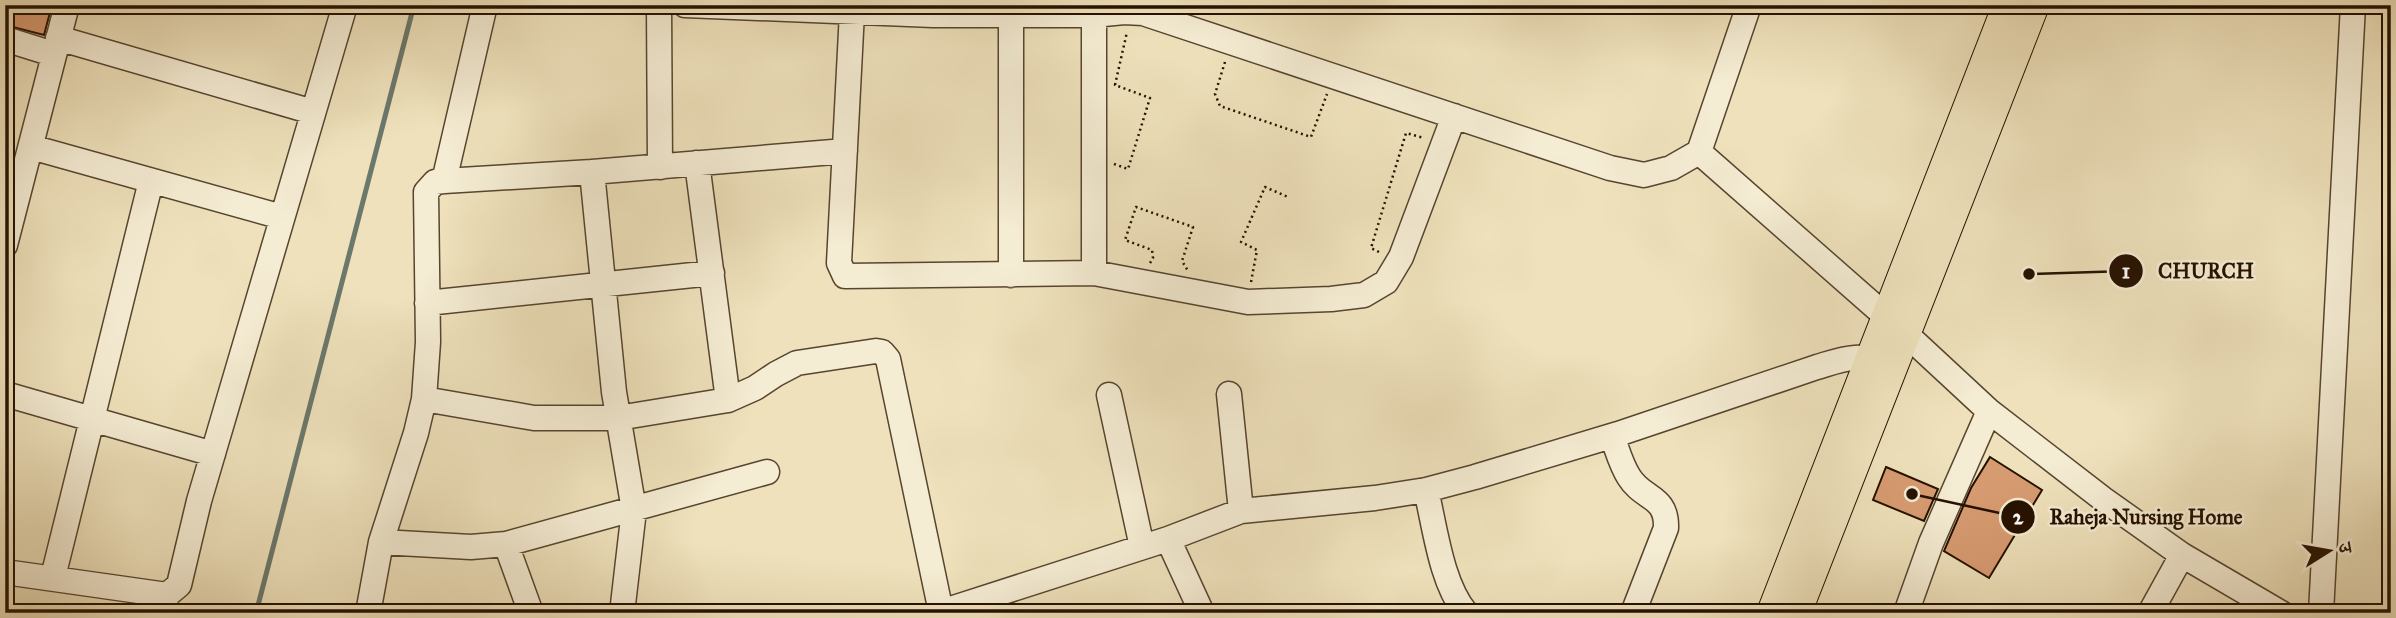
<svg xmlns="http://www.w3.org/2000/svg" width="2396" height="618" viewBox="0 0 2396 618" font-family="'IM FELL Great Primer','Noto Serif Devanagari',serif">
<rect width="100%" height="100%" fill="#eee1bb"/>
<filter id="stains"><feTurbulence type="fractalNoise" baseFrequency=".00286" numOctaves="4"/><feColorMatrix values="0 0 0 0 .2 0 0 0 0 .09 0 0 0 0 .02 0 0 0 .5 -.17"/></filter>
<radialGradient id="worn" r=".72"><stop offset=".6" stop-color="#630" stop-opacity="0"/><stop offset="1" stop-color="#630" stop-opacity=".3"/></radialGradient>
<g fill="none" stroke-linecap="round" stroke-linejoin="round">
<path stroke="#6b786c" stroke-width="5" d="M256,613L414,5"/>
</g>
<path fill="#d79b71" stroke="#251100" stroke-width="2" d="M10,5H52L44,35L5,25Z
M1990,457L2042,490L1989,578L1944,551L1971,488Z
M1886,467L1938,489L1924,521L1873,500Z"/>
<g fill="none" stroke-linecap="round" stroke-linejoin="round">
<defs>
<path id="minor" d="M659,5L660,167
M685,5L933,15H1094L1124,12L1143,13L1610,168L1644,175L1671,168L1699,152L1749,5
M852,12L839,263L845,276L1094,273L1248,302L1331,299L1364,295L1386,282L1401,257L1454,116
M58,38L313,112
M5,39L53,54
M31,147L282,217
M1699,152L1906,334L1989,411L2103,499L2182,555L2281,613
M697,163L728,400
M592,172L614,392L634,510L622,613
M444,181L592,172L845,151
M5,245L67,5
M1094,273V15L1097,5
M1011,275V15
M427,303L712,273
M5,394L213,454
M1229,394L1241,511
M1109,395L1142,547
M424,399L534,418H618L728,400L755,388L776,374L797,363L876,351L882,352L888,359L941,612
M1612,436C1617,449 1621,465 1629,477C1643,500 1667,495 1666,528L1633,613
M1426,490C1435,527 1441,583 1466,613
M381,542L471,547L506,544L767,472
M506,544L531,613
M5,572L167,595
M53,577L151,181
M162,613L167,595L179,585L199,501L345,5
M368,613L381,542L416,433L424,399L428,342L426,192L435,182L444,181L485,5
M938,613L1168,539
M1202,613L1168,539L1241,511L1375,498L1426,490L1475,477L1618,434L1817,367C1844,359 1859,352 1885,365
M1906,613L1931,543L1989,411
M2150,613L2182,555
M2321,613L2353,5"/>
<path id="major" d="M1772,613L2008,5
M1796,613L2034,5"/>
</defs>
<use href="#minor" stroke="#57452f" stroke-width="27"/>
<use href="#major" stroke="#251100" stroke-width="32"/>
<path stroke="#251100" stroke-width="2.5" stroke-dasharray="2 3.5" stroke-linecap="butt" d="M1225,62L1215,94L1220,106L1311,137L1327,94
M1114,164L1128,169L1150,98L1115,85L1127,32
M1379,252L1371,248L1406,133L1424,138
M1150,263L1153,258L1152,250L1125,240L1136,207L1193,227L1182,261L1188,271
M1251,282L1257,250L1241,242L1265,187L1288,197"/>
<use href="#minor" stroke="#f4ecd3" stroke-width="24"/>
<use href="#major" stroke="#eee1bb" stroke-width="30"/>
</g>
<path fill="none" stroke="#251100" stroke-width="2.5" d="M2029 274L2126 271M1912 494L2018 517"/>
<g fill="#251100" stroke="#f4ecd3" stroke-width="2.5">
<circle cx="2029" cy="274" r="7"/>
<circle cx="1912" cy="494" r="7"/>
<circle cx="2126" cy="271" r="18"/>
<circle cx="2018" cy="517" r="18"/>
</g>
<g font-size="21" text-anchor="middle" font-weight="bold" fill="#fff">
<text x="2126" y="278">1</text>
<text x="2018" y="524">2</text>
</g>
<g font-size="21" text-anchor="middle" font-weight="bold" fill="#251100" stroke="#f4ecd3" stroke-width="5" stroke-linejoin="round" paint-order="stroke">
<text x="2206" y="278">CHURCH</text>
<text x="2146" y="524">Raheja Nursing Home</text>
</g>
<rect width="2396" height="618" fill="none" stroke="#eee1bb" stroke-width="28"/>
<rect x="7" y="7" width="2382" height="604" fill="none" stroke="#251100" stroke-width="3.5"/>
<rect x="14" y="14" width="2368" height="590" fill="none" stroke="#251100" stroke-width="2"/>
<g transform="translate(2329 551) rotate(79)" stroke="#f4ecd3" stroke-width="5" paint-order="stroke">
<path d="M0-5L12 26L0 18L-12 26Z" fill="#251100"/>
<text y="-10" font-size="19" font-weight="bold" text-anchor="middle" fill="#251100">उ</text>
</g>
<rect width="100%" height="100%" filter="url(#stains)"/>
<rect width="100%" height="100%" fill="url(#worn)"/>
</svg>
